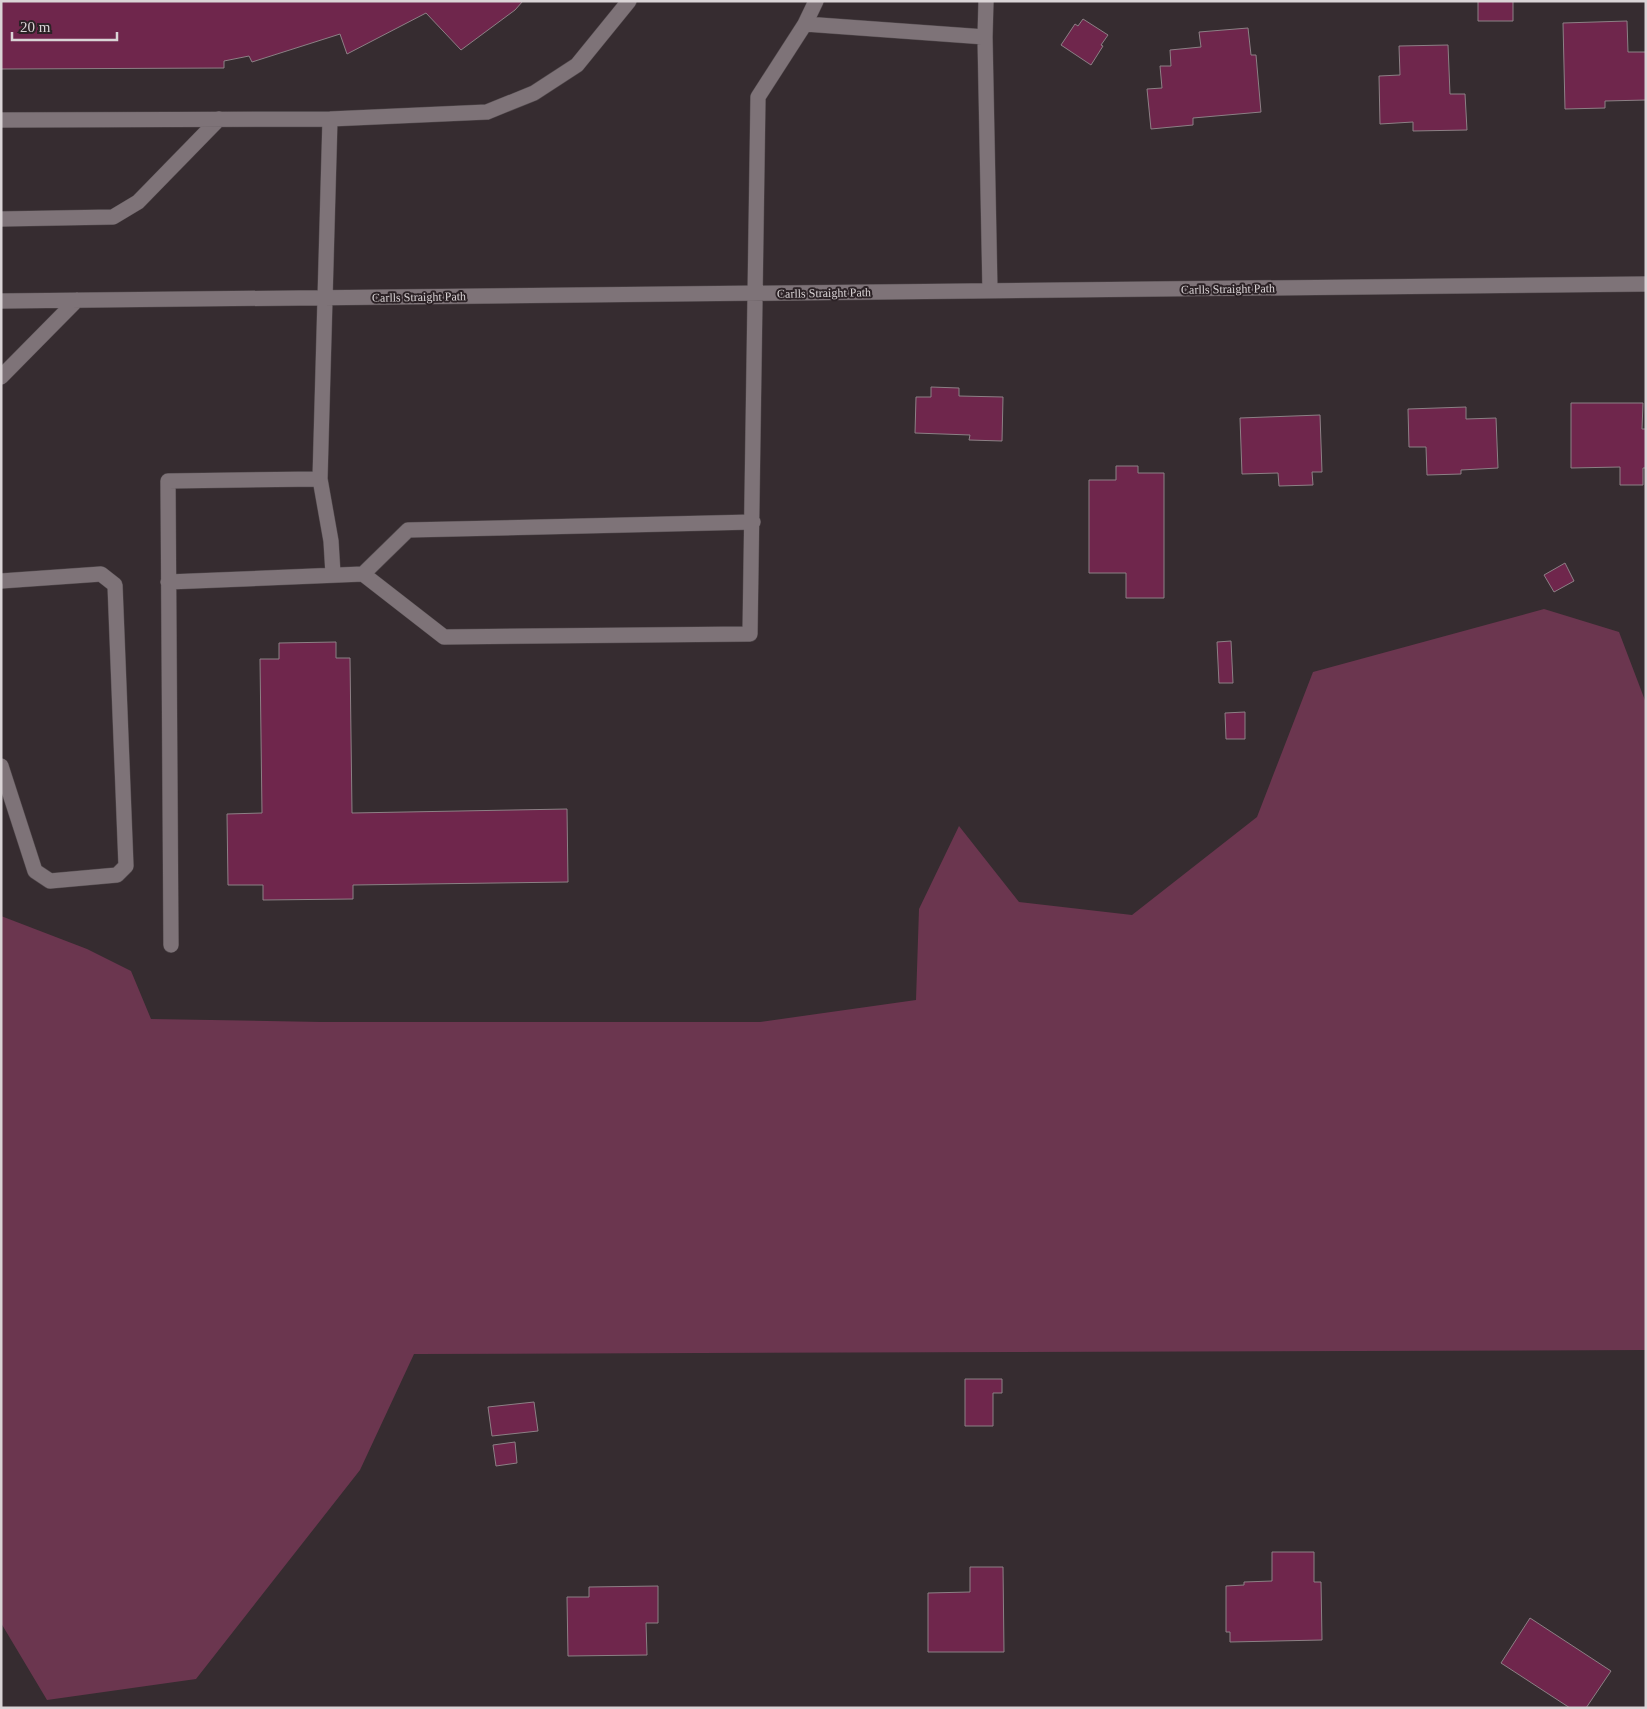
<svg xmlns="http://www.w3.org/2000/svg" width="1647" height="1709" viewBox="0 0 1647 1709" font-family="Georgia,serif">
<rect width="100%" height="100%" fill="#362c30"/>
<path fill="#6b364f" d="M1544,609L1619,632L1646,703V1350L414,1354L360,1470L196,1679L47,1700L1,1623V916L87,949L131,971L151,1019L321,1022H760L916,1000L919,909L959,826L1019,902L1132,915L1257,817L1313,672Z"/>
<path fill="#6f264c" stroke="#8c8085" d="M1,1H523L515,10L461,50L426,13L347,54L340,34L252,62L249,56L224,61V68L1,69Z
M1478,1H1513V21H1478Z
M1083,19L1108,35L1101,45L1103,46L1091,65L1061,45L1075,24L1078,26Z
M1627,21L1628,52H1646V100L1605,101V108L1565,109L1563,23Z
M1248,28L1251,55H1256L1261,112L1193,118V125L1151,129L1147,89L1162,88L1160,66H1171L1170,50L1201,47L1199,32Z
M1448,45L1450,94H1465L1467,130L1413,131V122L1380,124L1379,76L1400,75L1399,46Z
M931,387L959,388V396L1003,397L1002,441L969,440L970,435L915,433L916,397H931Z
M1571,403H1643L1642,429H1646V468H1643V485H1620V467L1571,468Z
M1466,407V419L1496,418L1498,468L1461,470V474L1427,475L1426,447H1409L1408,409Z
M1320,415L1322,472H1312L1313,485L1279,486L1278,473L1242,474L1240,418Z
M1116,466H1138V473H1164V598H1126V573H1089V480H1116Z
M1565,563L1574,581L1554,592L1544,575Z
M1231,641L1233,683H1219L1217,642Z
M336,642V658H350L352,813L567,809L568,882L353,885V899L263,900V885H228L227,814L262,813L260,659H279V643Z
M1245,712V739H1226L1225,713Z
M965,1379H1002V1393H993V1426H965Z
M534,1402L538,1431L492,1436L488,1407Z
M515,1442L517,1463L496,1466L493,1445Z
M1272,1552H1314V1582H1321L1322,1640L1230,1642V1632H1226V1586L1244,1585V1582L1272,1581Z
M970,1567H1003L1004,1652H928V1593L970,1592Z
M658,1586V1623H646L647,1655L568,1656L567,1597H589V1587Z
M1530,1618L1611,1671L1586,1708H1570L1501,1663Z"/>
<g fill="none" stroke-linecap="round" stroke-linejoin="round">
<defs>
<path id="minor" d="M805,24L985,37L986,1
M985,37L990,291
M330,119L320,479L331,541L333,574
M1,120L330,119L487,112L534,93L577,65L629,1
M1,219L113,217L138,202L219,119
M1,301L1646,284
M1,377L77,300
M363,574L408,530L753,522
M1,581L101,574L115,585L126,866L117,875L50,881L35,871L1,766
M168,582L363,574L444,637L750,634L758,97L805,24L816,1
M171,945L168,481L320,479"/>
</defs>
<use href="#minor" stroke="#524a4d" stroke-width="16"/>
<use href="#minor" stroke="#7e7378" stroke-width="15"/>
</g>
<g text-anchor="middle" stroke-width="4" stroke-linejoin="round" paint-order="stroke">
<g font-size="12" fill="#dad4d6" stroke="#2c2226">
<text transform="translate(1228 289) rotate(-1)" y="4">Carlls Straight Path</text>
<text transform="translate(824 293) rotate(-1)" y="4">Carlls Straight Path</text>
<text transform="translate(419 297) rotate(-1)" y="4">Carlls Straight Path</text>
</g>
</g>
<rect width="1647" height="1709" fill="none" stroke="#dad4d6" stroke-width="5"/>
<path d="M12 32v8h105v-8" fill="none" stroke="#dad4d6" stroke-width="2.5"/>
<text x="20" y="32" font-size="15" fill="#dad4d6" stroke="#2c2226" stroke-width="4" paint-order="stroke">20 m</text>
</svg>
